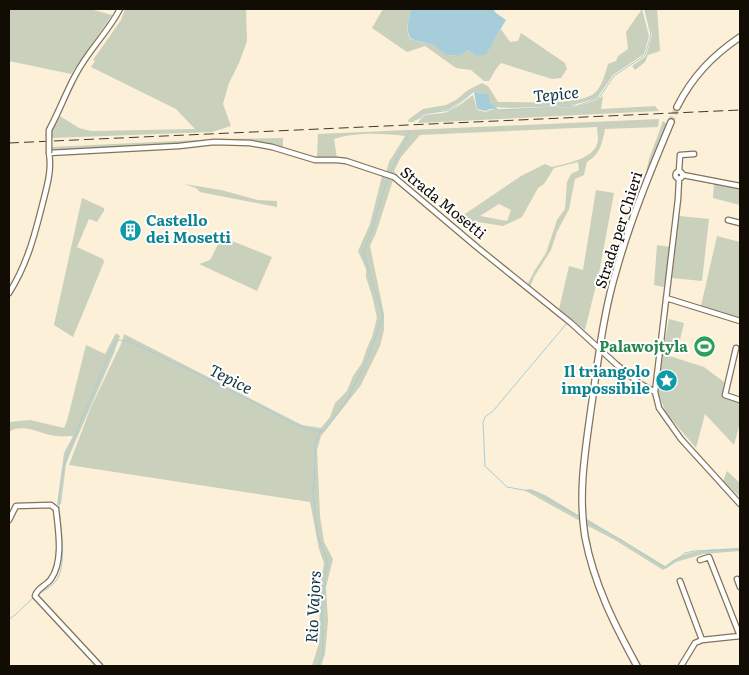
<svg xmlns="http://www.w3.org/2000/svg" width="749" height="675" viewBox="0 0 749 675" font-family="Literata,serif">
<rect width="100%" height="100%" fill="#fcf0d8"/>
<path fill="#c9d0bc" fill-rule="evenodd" d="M9,9H90L112,15L71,74L9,61Z
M125,9H246L247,41L239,63L229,83L223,104L231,126L212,132L51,138L50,132L60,116L79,128L91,131L195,129L176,109L91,67L95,61L93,60L121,20Z
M383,9H410C410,22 404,26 410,39L433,45L446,55L458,56L469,50L485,54L501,29L510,42L518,41L521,33L565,63L567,69L561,78L552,79L501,63L496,69L489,81H484L471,70L456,68L425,46L407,52L372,28Z
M642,9L649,36L644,54L613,75L597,98L570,106L508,108L495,107L491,103L487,94L473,92L450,109L424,114L413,122H408L409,119L423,109L446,105L456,100L468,90L482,83L488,86L498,102C520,102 575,105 592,95C602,89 605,73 608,64L616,61L618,56L628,49L626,32Z
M645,9H657L660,51L648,55L645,62L635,70L632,66L646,56L652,35Z
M473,95L477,110L486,112L490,110L576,107L597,100L603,96L601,109L655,106L659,111L418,123C425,110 440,116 450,111C458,107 466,100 473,95Z
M659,119L658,127L605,129C602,144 600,154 587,162L584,175L575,179L569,209L557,232L551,250L534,277L530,287L527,285L535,270L546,253L557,220L565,209L567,182L571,174L579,170L578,162L554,168L544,184L538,188L522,217L503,226L478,222L474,231L459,218L521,176L545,164L552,167C567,163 596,159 598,140C598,136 597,131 597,127L420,135L401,157L394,171L401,180L386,173L389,162L405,136C384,133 354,132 334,139L337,158H317L318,134ZM499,204L511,210L507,221L480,216Z
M663,121L667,124L645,177L649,159Z
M283,138V149L254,142L52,151L51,147L219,139Z
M382,176L393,180L376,233L370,246L384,314V330L380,346L361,385L321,436L317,450L320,516L324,542L333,559L326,587L328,621L325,654L321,666H312L319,643L320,588L324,563L319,549L310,502L69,465L91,407L122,342L124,334L302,425L321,428L330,417L335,403L347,391L353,376L362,363L367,348L372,337L377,318L373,299L366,277V269L358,251L370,224Z
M714,183L740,188V205L713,198Z
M184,184L221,190L258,200L277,201V207L200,192L196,188Z
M596,190L614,193L599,273L585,330L559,309L569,266L583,270Z
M82,198L104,208V211L97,222L89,219L77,247L103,259L104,262L73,337L54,325Z
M679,216L709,219L702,281L672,278Z
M717,236L740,242V318L701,306Z
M222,237L272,257L257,291L199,264L210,260Z
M657,245L671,247L664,287L654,285Z
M669,319L684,323L678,348L664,345Z
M116,333L120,336L114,353L70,454L66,464L61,504L57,505L64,453L73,436C68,436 62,437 57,436C42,435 25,423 10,431L9,430V422L30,420L64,428L67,421L86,345L105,354Z
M663,354L704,367L724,382L722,397L740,403V423L734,445L705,414L696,448L666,413L658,393Z
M727,471L740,483V497L723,481Z
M531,489L545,495L580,516V521L524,490Z
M587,519L665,566C688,547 713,550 740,548V551L703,554L676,562L663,570L615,540L586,525Z"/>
<path fill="#a7cddb" d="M410,9H493L496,13L506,20L486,54L477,56L469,50L458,56L446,55L433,45L411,39C404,26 410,22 410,9Z
M474,92L488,94L491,103L499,110L490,109L486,111L477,109Z"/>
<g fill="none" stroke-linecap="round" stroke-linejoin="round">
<path stroke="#a7cddb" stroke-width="1" d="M499,110L577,106L599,98L614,76L645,55L651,35L645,9
M417,119L429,113L451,110L473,92
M390,173L410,131
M567,323L493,411L485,417L483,422L485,466L507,487L535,492L580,517
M586,521L620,539L666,568L685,553L694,551L740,549
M588,524L587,526L592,556
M37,595C44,591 51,587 56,581C68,565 60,524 59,504C59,489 63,469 67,455L114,343L118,340L128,341L175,363L252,401L296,425L317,431L325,430L347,400L368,358L383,316L363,252L370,235L388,177
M9,619L15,615L34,597
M622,632L641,666
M318,666L323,651L322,609L327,560L318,537L313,492L315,468V443L321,431"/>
<path stroke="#d9ceb8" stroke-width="5.5" stroke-dasharray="5.5 3" stroke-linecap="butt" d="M671,122L677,107"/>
<defs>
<path id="street" d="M49,134V130C59,112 66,92 76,74C88,51 108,32 120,9
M679,171L680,155L694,154
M675.5 175a3.5 3.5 0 1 1 7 0a3.5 3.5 0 1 1-7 0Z
M683,175L740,186
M679,179L678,199L655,392L659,408L681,439L740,504
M728,220L740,223
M9,293C27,265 35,234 43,202C47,186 52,170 49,153L179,146L214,142L250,143L272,147L315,160H337L346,161L394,177L478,248L571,323L617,365L639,383L655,392
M666,298L740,321
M736,348L725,395L740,400
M9,520L16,506L51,505L56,509C58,529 64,561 51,579C46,586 37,588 35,596L100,666
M700,560L709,557L740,636
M737,579L740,587
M680,581L702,640
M681,666L695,643L702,640L740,636"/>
<path id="secondary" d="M677,107C692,77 712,56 740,37
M637,666C614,624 594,584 585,537C578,494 585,452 591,409C598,362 603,313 617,268C631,218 651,170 671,122"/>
</defs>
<use href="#street" stroke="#827459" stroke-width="7"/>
<use href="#secondary" stroke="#827459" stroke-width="8"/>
<use href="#street" stroke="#fff" stroke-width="4.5"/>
<use href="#secondary" stroke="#fff" stroke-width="5.5"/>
<path stroke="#3f392d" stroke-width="1" stroke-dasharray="10 5" stroke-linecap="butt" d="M9,143L740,110"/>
<defs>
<path id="street-bridge" d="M49,134V153"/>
</defs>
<use href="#street-bridge" stroke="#827459" stroke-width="7" stroke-linecap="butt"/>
<use href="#street-bridge" stroke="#fff" stroke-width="4.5"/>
</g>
<defs>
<symbol id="building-disc" viewBox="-11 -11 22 22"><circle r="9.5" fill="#0f9aa8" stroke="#fff"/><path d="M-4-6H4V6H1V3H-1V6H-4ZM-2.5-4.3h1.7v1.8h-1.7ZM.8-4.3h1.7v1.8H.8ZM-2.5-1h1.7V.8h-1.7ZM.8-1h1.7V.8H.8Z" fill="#fff"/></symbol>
<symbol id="stadium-disc" viewBox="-11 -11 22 22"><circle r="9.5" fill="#2e9e5b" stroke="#fff"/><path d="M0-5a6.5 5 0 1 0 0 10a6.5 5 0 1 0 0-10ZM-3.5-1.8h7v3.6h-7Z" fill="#fff"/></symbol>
<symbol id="sight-disc" viewBox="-11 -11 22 22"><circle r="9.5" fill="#0f9aa8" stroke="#fff"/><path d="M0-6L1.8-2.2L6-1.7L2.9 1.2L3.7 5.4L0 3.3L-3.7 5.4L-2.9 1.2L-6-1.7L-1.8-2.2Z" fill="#fff"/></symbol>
</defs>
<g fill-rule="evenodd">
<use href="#building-disc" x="118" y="218" width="25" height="25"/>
<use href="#stadium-disc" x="692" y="334" width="25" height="25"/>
<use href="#sight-disc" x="654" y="368" width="25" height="25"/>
</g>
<g text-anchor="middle" stroke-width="4" stroke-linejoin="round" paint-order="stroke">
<g font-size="15" fill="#120d04" stroke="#fff">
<text transform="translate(443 203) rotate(39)" y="5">Strada Mosetti</text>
<text transform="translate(619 230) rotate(-72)" y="5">Strada per Chieri</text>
</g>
<g font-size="15" font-weight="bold" fill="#0d838f" stroke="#fff" text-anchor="start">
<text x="146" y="226">Castello<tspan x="146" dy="17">dei Mosetti</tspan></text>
<text x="650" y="377" text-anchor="end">Il triangolo<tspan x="650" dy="17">impossibile</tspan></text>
</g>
<g font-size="15" font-weight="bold" fill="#27864d" stroke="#fff" text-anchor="end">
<text x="688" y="352">Palawojtyla</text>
</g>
<g font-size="16" font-style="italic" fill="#0e333e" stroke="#fff">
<text transform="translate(556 94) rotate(-6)" y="6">Tepice</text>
<text transform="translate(231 379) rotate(27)" y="6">Tepice</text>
<text transform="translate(313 607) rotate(-87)" y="6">Rio Vajors</text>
</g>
</g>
<rect width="749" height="675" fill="none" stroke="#120d04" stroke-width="20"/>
</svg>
